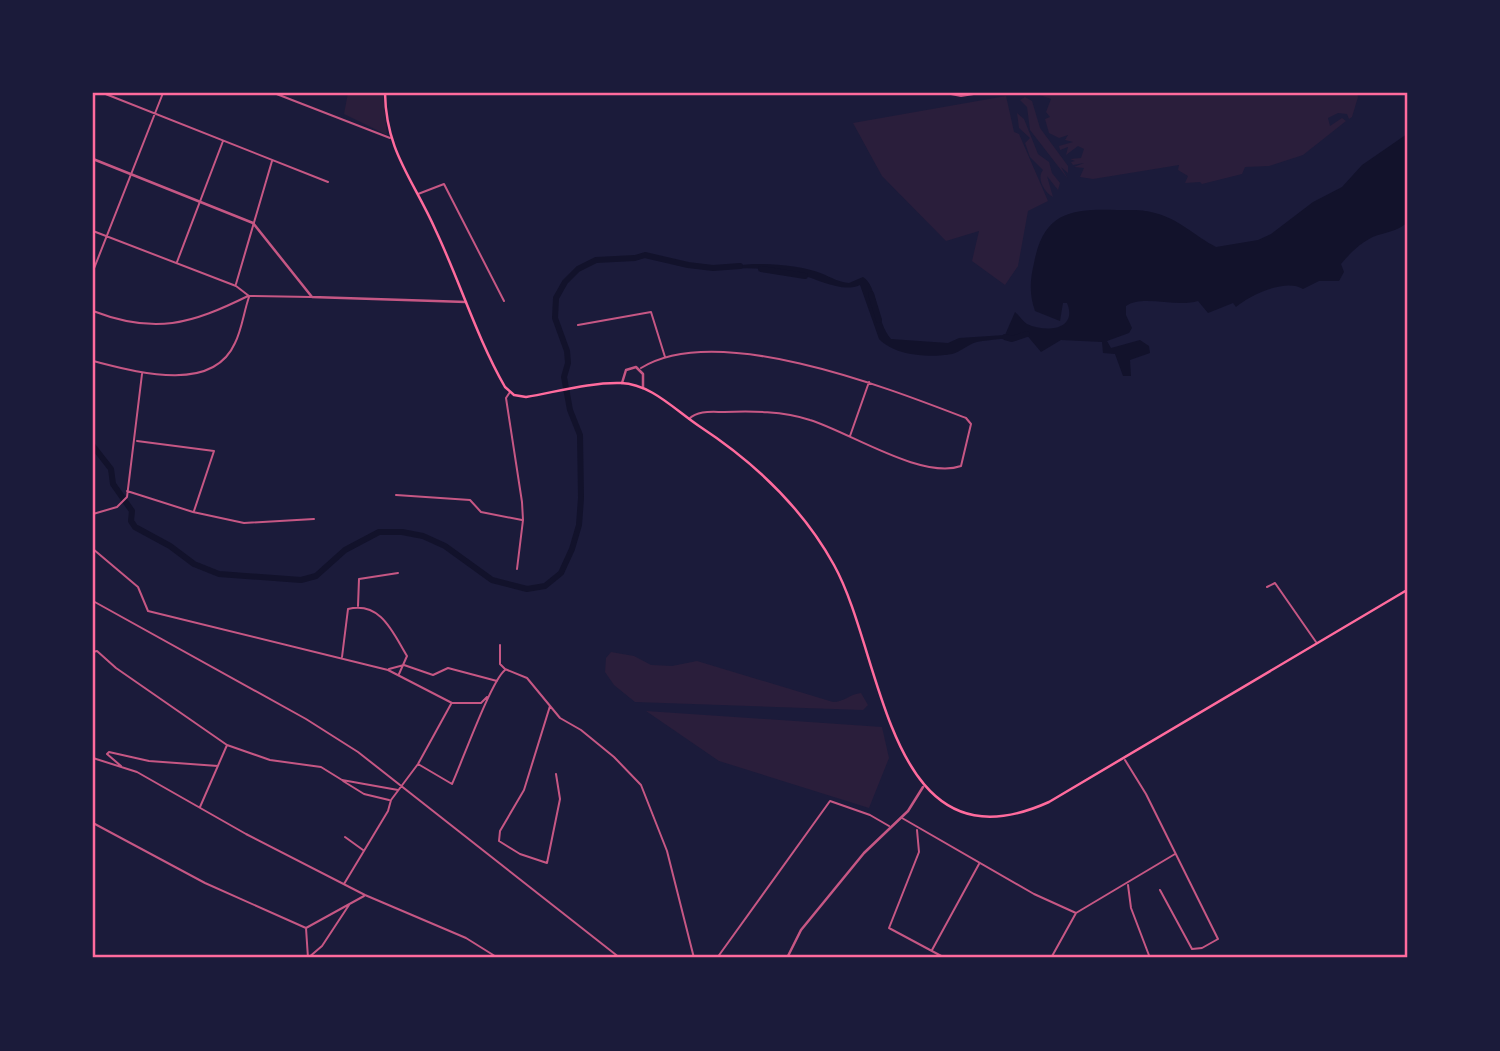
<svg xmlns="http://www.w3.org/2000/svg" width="1500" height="1051" viewBox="0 0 1500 1051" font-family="Ubuntu,sans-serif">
<rect width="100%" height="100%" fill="#1b1b3a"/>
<path fill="#2a1e3b" d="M348,93H383L387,135L344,114Z
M1034,93H1357L1358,97L1352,117L1349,119L1347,114L1338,113L1328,118L1330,126L1342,118L1346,121L1303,155L1269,166L1245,167L1242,174L1202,184L1200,182L1185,183L1188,176L1178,170L1179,165L1093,179L1080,177L1084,168L1074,167L1084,163L1073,165L1071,162L1075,161L1070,159L1081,158L1084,149L1078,146L1066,155L1068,147L1060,150L1059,146L1073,142L1065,140L1068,135L1059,138L1049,133L1045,119L1050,117L1046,112L1051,99Z
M1006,96L1014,132L1019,134L1048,201L1028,211L1018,266L1005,285L972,261L979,231L946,241L882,176L853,123Z
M1025,97L1032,101L1040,128L1068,166V173L1061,167L1068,179L1030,130L1027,107L1020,100Z
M1017,113L1024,119L1038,154L1049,162L1052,173L1060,183L1058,190L1047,176L1053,197C1045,193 1036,179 1043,170L1030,157L1025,143L1030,138L1019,128Z
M611,652L634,656L651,665L672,666L697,661L833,702C844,702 850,694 861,693L868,705L863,710L635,702L614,685L605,672L606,658Z
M646,711L882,727L889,758L869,808L719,761Z"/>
<path fill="#12122b" d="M1407,134V223C1398,230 1392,231 1382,234C1366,237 1351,252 1341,264L1344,272L1339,281H1319L1303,289C1286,278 1250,295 1236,307L1233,303L1208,313L1198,301C1176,308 1143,294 1126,306V315L1132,328L1129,333L1107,341L1111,348L1140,340L1149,346L1150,353L1130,360L1131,376H1123L1115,354L1103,353L1102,342L1061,340L1041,352L1025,333C1009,340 994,339 977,342C968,344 961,352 952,354C930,358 895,356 879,339L860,285C843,293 819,280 802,275C780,270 754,267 731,269L734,266C760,262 797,264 823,274C832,278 839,282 849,283L863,277C878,286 876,322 891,339L948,343L959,338L1005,335L1015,312C1020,316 1022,321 1027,324C1046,333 1078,330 1067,303H1063L1060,321L1035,311C1029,294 1030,280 1034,263C1044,211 1072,209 1117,210C1129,210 1143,209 1155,213C1179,219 1195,236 1216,247L1258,240L1271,234L1313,202L1342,187L1362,165Z"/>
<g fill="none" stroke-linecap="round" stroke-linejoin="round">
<path stroke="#12122b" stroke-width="6" d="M761,269L805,276
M871,294L879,320
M1005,337L1012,339L1027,334
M93,446L111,469L113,484L132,511L131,521L135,527L170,546L194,564L219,574L301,580L316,576L345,550L379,532H402L423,536L445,546L492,580L527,589L545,586L561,573L572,549L579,525L581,498L580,435L570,410L564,377L568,363L567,351L555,318L556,298L565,282L578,269L596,260L635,258L645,255L688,265L713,268L740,266"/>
<path stroke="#c65784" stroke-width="2" d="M103,93L328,182
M274,93L390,138
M946,93L961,96L980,93
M418,194L444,184L504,301
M93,231L236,286L249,296L311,297
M177,262L223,141
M93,271L163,93
M236,284L272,161
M93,311C155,335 191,324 248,296
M578,325L651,312L665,357
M93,361C133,371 212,395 235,343C242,329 244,311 249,297
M641,368C717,321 888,388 966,418L971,424L961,466C922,480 849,432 810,420C783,411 752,411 724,412C712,412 698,410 689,419
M510,392L506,398L522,502L523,520L517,569
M850,436L869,382
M137,441L214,451L194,511
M127,491L193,512L244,523L314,519
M396,495L470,500L481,512L522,520
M93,514L117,507L127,497L142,374
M93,549L138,587L148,611L388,670L452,703H481L487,697
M1267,587L1275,583L1316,642
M93,601L306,719L358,752L620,958
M358,606L359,579L398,573
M500,645V664L505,669
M93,652L97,651L116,668L227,745L270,760L321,767L342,780L398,790
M342,657L348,609C381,601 393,633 407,656L399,674
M389,669L404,665L433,675L448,668L497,681
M505,669L527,678L560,718L581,730L614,757L641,785L667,851L694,958
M550,706L524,790L500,831L499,841L520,854L547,863L560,799L556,774
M93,758L137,772L246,834L365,895L466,938L498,958
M1125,760L1146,794L1218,939L1202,948L1192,949L1160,890
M418,764L452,784C462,762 491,681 505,670
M121,766L107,754L109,752L149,761L218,766
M343,781L364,794L389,800
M200,807L227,745
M902,818L1034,894L1076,913
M93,823L205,883L306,928
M917,830L919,852L889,928L945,958
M345,837L363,850
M344,884L388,811L391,800L418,764L451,704
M1128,885L1131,908L1150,958
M932,950L979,864
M308,958L306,928L364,896
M308,958L322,946L349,905
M717,958L830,801L870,815L889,826
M1051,958L1076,913L1175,854"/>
<path stroke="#c65784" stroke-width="2.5" d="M93,159L253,223L312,297L466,302
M622,383L626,370L636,367L643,374V388
M787,958L801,930L864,853L908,811L923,787"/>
<path stroke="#ff6b9d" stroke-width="2.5" d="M385,93C386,152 413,179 436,231C460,282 477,338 505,387L514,395L526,397C556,392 591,382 621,383C651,384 675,410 699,426C754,462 802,507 834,565C885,657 887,875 1049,802L1407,590"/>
</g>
<rect width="1500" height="1051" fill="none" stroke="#1b1b3a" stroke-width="189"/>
<rect x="94" y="94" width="1312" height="862" fill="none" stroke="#ff6b9d" stroke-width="2.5"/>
</svg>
